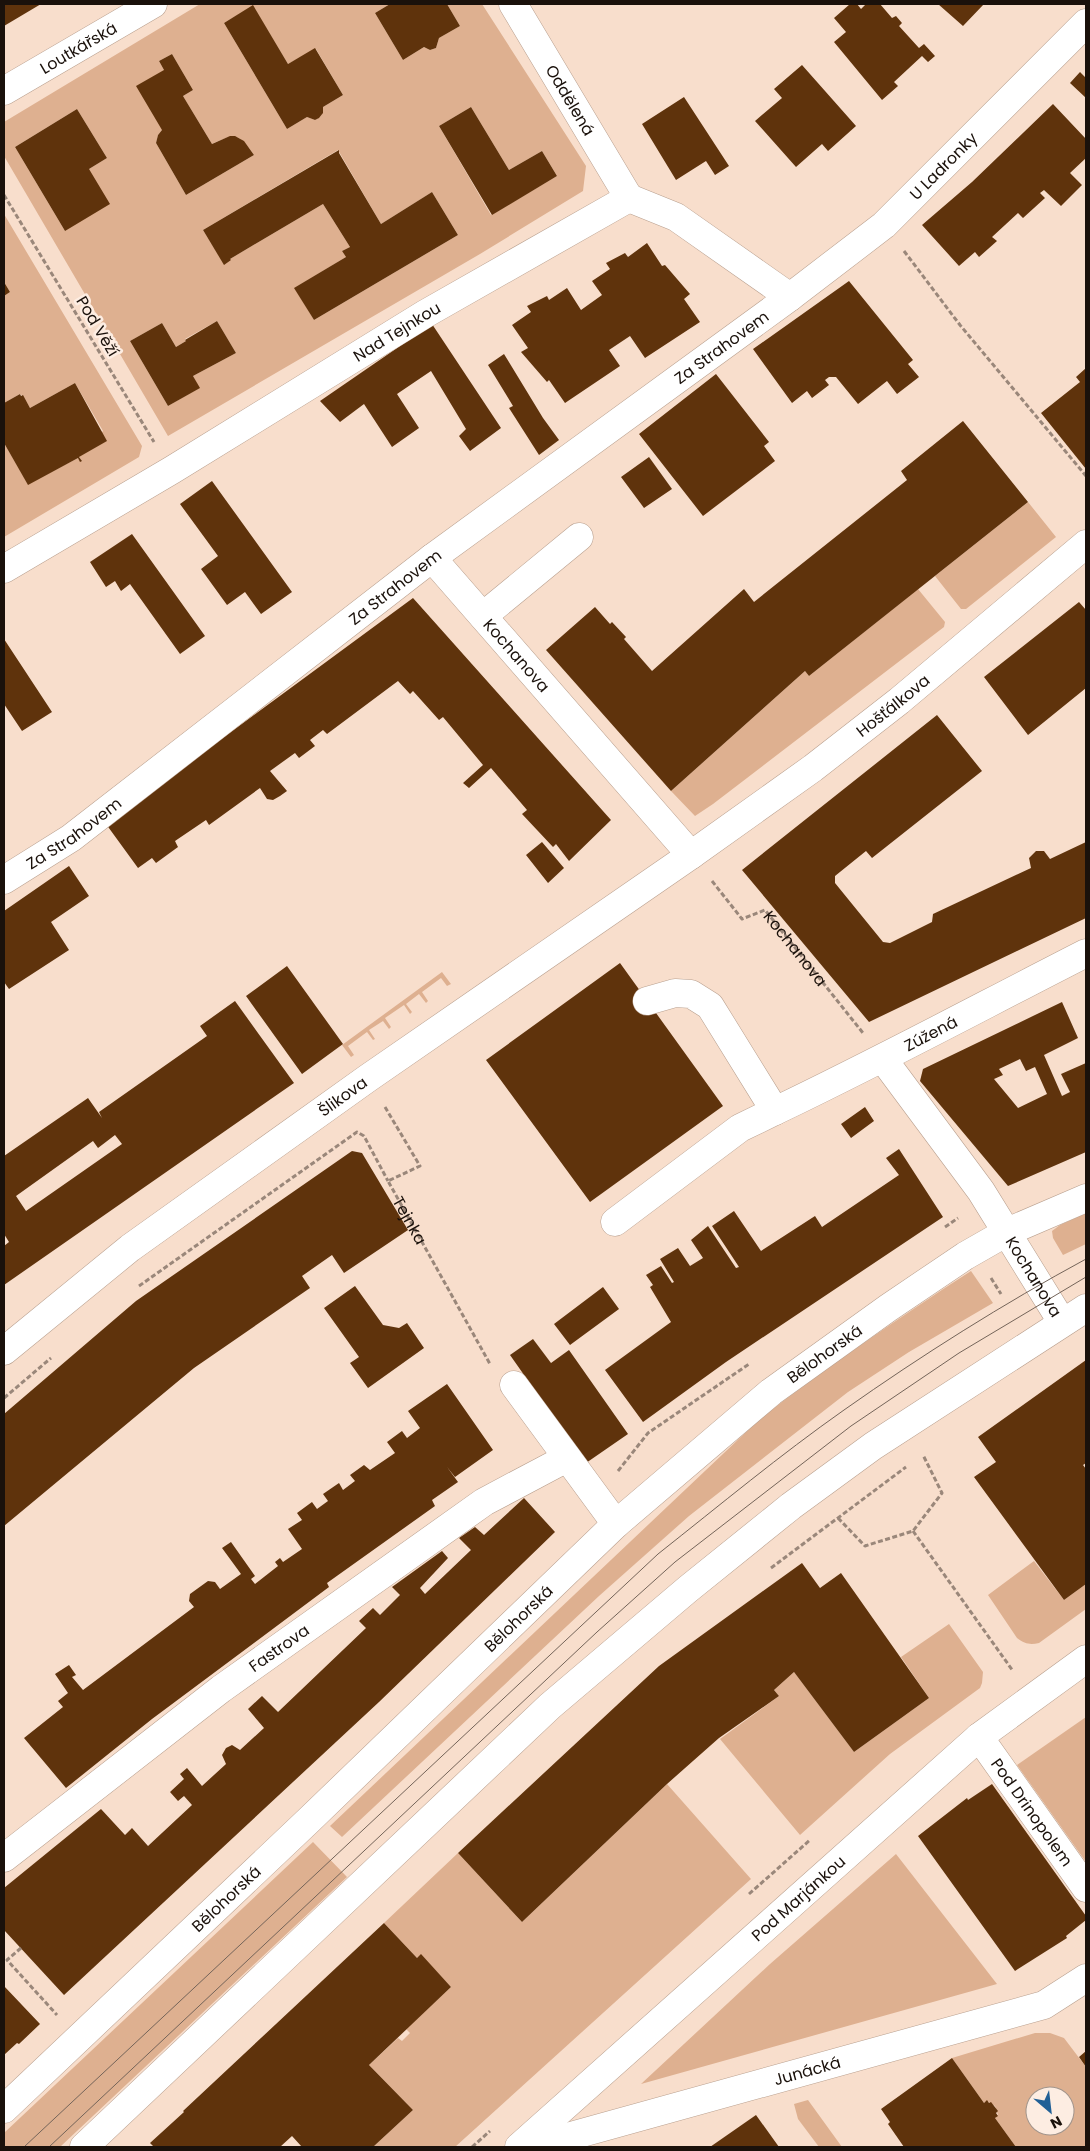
<svg xmlns="http://www.w3.org/2000/svg" width="1090" height="2151" viewBox="0 0 1090 2151" font-family="Poppins,sans-serif">
<rect width="100%" height="100%" fill="#f8decc"/>
<path fill="#deb090" fill-rule="evenodd" d="M200,4H390L375,13L403,60L424,47L430,50L436,48L439,38L460,26L447,4H482L586,166L583,191L480,254L168,436L4,156V122ZM253,6L288,64L316,49L343,95L323,107C323,114 321,117 315,120L307,117L287,129L224,23ZM172,54L193,90L183,96L212,144C235,133 239,133 254,155L186,195L156,143L158,135L162,130L164,70L159,61ZM471,107L509,170L542,151L557,176L491,215L439,126ZM77,109L107,158L89,169L65,231L15,147ZM338,150L381,224L432,192L458,235L314,320L295,288L346,257L342,251L350,247L323,204L230,259L224,264L203,230ZM217,321L236,353L193,376L199,388L168,406L130,341L162,323L176,347L186,341L185,339Z
M4,214L142,446L139,457L4,537V443L28,484L78,458L82,461L79,457L103,431L75,383L30,408L23,396L20,394L4,403V296L10,292L4,282Z
M1028,502L1056,537L966,609H961L935,576Z
M918,589L945,622L944,627L713,804L695,816L671,791L805,671L809,676Z
M442,972L451,984L447,986L441,978L422,992L428,1001L426,1003L419,994L406,1004L412,1012L410,1014L404,1005L385,1018L391,1027L389,1029L383,1021L369,1030L375,1039L373,1040L367,1032L348,1046L354,1055L351,1057L342,1045Z
M1086,1213V1244L1063,1255L1053,1238L1052,1231L1060,1225Z
M971,1271L993,1303L909,1352L848,1392L689,1516L599,1596L342,1837L330,1826L762,1417C830,1365 900,1317 971,1271Z
M1034,1561L1064,1600L1086,1584V1609L1039,1643C1030,1645 1025,1644 1017,1638L988,1595Z
M949,1624L983,1672L982,1683L980,1688L890,1754L800,1835L720,1739L779,1696L774,1690L794,1672L854,1752L929,1698L901,1657Z
M1086,1717V1862L1017,1765Z
M667,1784L751,1879L455,2147H373L413,2110L369,2065L398,2038L402,2041L410,2033L406,2029L451,1987L421,1955L417,1958L384,1923L458,1853L522,1922Z
M313,1842L347,1877L60,2147H4V2133Z
M896,1854L997,1984L641,2084L770,1964Z
M1035,2033H1050L1064,2038L1086,2067V2147H1016L995,2118L998,2115L995,2106L987,2101L984,2103L952,2058ZM1035,2096H1065V2126H1035Z
M808,2100L842,2147H819L798,2119L794,2104Z"/>
<path fill="#5f330c" fill-rule="evenodd" d="M4,4H41L4,26Z
M390,4H447L460,26L439,38L436,48L430,50L424,47L403,60L375,13Z
M850,4H857L861,9L866,4H880L892,18L896,16L902,23L899,26L919,48L924,44L935,56L928,62L922,56L894,82L898,86L882,100L834,42L846,32L834,18Z
M938,4H984L963,26Z
M253,5L288,64L315,48L343,95L323,107V113L319,118L315,120L307,117L287,129L224,23Z
M172,54L193,90L183,96L212,144L230,136H235L244,141L254,155L186,195L156,143L158,135L162,130L136,86L164,70L159,61Z
M802,65L856,126L828,151L822,144L796,167L755,121L782,98L774,89Z
M1080,72L1086,78V98L1070,83Z
M684,97L729,166L715,175L706,161L676,180L642,124Z
M1053,104L1086,139V158L1070,173L1082,185L1061,206L1044,190L1040,193L1045,198L1023,218L1018,213L992,237L997,241L979,257L975,252L959,266L922,225L972,182Z
M471,107L509,170L542,151L557,176L492,215L439,126Z
M77,109L107,158L89,169L110,204L65,231L15,147Z
M339,150V153L381,224L432,192L458,235L314,320L294,288L346,257L342,251L350,247L323,204L230,259L231,260L224,265L203,230Z
M647,243L662,266L665,265L690,294L684,299L700,322L645,358L630,336L609,350L620,366L565,403L549,380L547,382L521,352L528,348L512,325L531,312L527,306L547,296L549,300L567,288L581,310L602,295L592,281L610,269L606,263L625,253L628,257Z
M849,281L913,360L908,364L919,377L897,394L887,381L858,404L836,377H829L825,380L829,385L812,398L807,391L792,403L753,349Z
M4,282L10,292L4,296Z
M217,321L236,353L193,376L200,388L168,406L130,341L162,323L176,347L186,341L185,340Z
M432,324L501,428L470,451L459,436L466,429L431,371L397,394L419,428L392,447L364,404L340,422L320,401Z
M504,354L543,418L559,440L539,455L509,408L513,406L488,365Z
M1086,368V469L1041,413L1080,382L1076,377Z
M716,374L769,442L764,446L775,461L703,516L639,434Z
M75,383L107,441L79,457L82,461L80,462L78,458L28,485L4,443V403L20,394L21,396L23,395L30,408Z
M963,421L1028,502L809,676L805,671L671,791L546,650L595,607L610,624L612,622L626,637L624,639L652,671L744,589L754,602L907,480L901,471Z
M649,457L672,489L644,508L621,477Z
M212,481L292,592L261,614L245,592L227,605L201,569L218,556L180,504Z
M132,534L205,636L180,654L130,584L121,591L115,581L106,587L90,562Z
M413,598L611,820L569,861L556,844L553,847L522,814L527,810L491,768L469,788L463,783L483,765L443,717L439,720L413,691L410,694L398,681L327,734L323,730L310,740L315,746L299,758L295,753L270,771L287,791L280,796L273,800L267,799L260,788L209,825L206,820L175,841L178,847L156,863L152,858L138,868L106,824Z
M1079,602L1086,610V688L1028,735L984,677Z
M4,639L52,712L22,731L4,704Z
M937,715L982,771L872,858L866,851L835,876V883L883,942L890,943L932,922L933,914L1031,868L1029,858L1036,851H1044L1050,859L1086,842V918L869,1022L742,870Z
M542,842L564,868L548,883L526,855Z
M69,866L89,896L51,922L69,950L9,989L4,982V911Z
M620,963L723,1106L590,1202L486,1060Z
M287,966L343,1044L302,1074L246,996Z
M235,1001L294,1083L4,1285V1246L9,1242L4,1234V1156L88,1098L102,1118L99,1112L207,1036L200,1026ZM115,1135L122,1144L26,1211L16,1196L93,1141L98,1148Z
M1062,1002L1078,1038L1044,1055L1062,1096L1070,1092L1061,1074L1086,1063V1152L1008,1186L920,1081L923,1069ZM1020,1059L1026,1071L1035,1067L1047,1094L1018,1108L994,1079L1003,1075L999,1069Z
M865,1107L874,1121L851,1138L841,1124Z
M899,1149L943,1217L726,1362L643,1422L605,1370L671,1322L650,1287L653,1285L646,1275L661,1266L672,1283L674,1282L660,1259L678,1248L690,1266L703,1258L691,1240L708,1226L736,1268L739,1267L712,1226L734,1211L761,1251L815,1216L822,1227L899,1175L886,1158Z
M352,1151L362,1153L408,1230L344,1273L332,1255L302,1276L310,1288L194,1368L4,1526V1414L136,1301Z
M355,1286L383,1325L399,1328L407,1323L424,1348L368,1388L350,1363L359,1357L324,1308Z
M603,1287L619,1309L570,1345L554,1324Z
M533,1339L551,1363L569,1350L628,1434L586,1463L510,1355Z
M1086,1360V1463L1083,1465L1086,1469V1584L1064,1600L974,1477L996,1462L978,1437Z
M447,1384L493,1450L455,1477L447,1467L458,1482L432,1500L435,1506L327,1583L329,1587L152,1719L66,1788L24,1738L63,1707L58,1701L68,1693L55,1674L69,1665L76,1675L72,1677L83,1690L194,1607L189,1601L190,1594L208,1581L215,1582L220,1589L241,1574L222,1548L231,1542L255,1576L251,1579L255,1584L278,1566L275,1562L280,1558L283,1562L302,1549L288,1529L302,1520L297,1513L312,1502L317,1509L328,1501L323,1494L339,1483L343,1490L355,1481L350,1475L364,1465L370,1470L395,1453L387,1442L402,1431L407,1438L420,1428L408,1411Z
M524,1498L555,1532L379,1702L64,1995L4,1930V1888L101,1809L125,1835L132,1828L148,1846L192,1805L184,1796L178,1801L170,1792L184,1779L180,1774L187,1768L202,1786L226,1764L222,1755L226,1748L232,1745L240,1750L264,1728L248,1709L262,1696L278,1712L366,1628L359,1621L373,1608L380,1615L400,1595L392,1587L442,1551L448,1558L420,1588L425,1594L471,1550L459,1538L475,1527L484,1535Z
M802,1563L820,1588L841,1573L929,1698L854,1752L794,1672L774,1690L779,1696L719,1738L667,1784L522,1922L458,1853L659,1666Z
M992,1784L1086,1916V1920L1066,1936L1067,1938L1015,1971L918,1836L967,1798L968,1800Z
M384,1923L417,1958L421,1954L451,1987L369,2065L413,2110L373,2147H302L292,2136L280,2147H154L150,2143L184,2112L183,2111Z
M4,1986L40,2024L19,2044L17,2043L4,2055Z
M1086,2051V2067L1079,2057Z
M952,2058L984,2103L987,2100L989,2103L991,2102L998,2111L996,2113L998,2116L995,2118L1016,2147H904L888,2124L890,2122L881,2109Z
M756,2115L779,2147H710Z"/>
<g fill="none" stroke-linecap="round" stroke-linejoin="round">
<defs>
<g id="minor">
<path id="s3" d="M513,4L629,198"/>
<path id="s4" d="M4,91L153,4"/>
<path d="M629,198L676,217L790,297"/>
<path id="s5" d="M432,558L691,855"/>
<path id="s6" d="M4,569L172,470L425,314L629,198"/>
<path d="M483,616L579,537"/>
<path id="s7" d="M4,880L71,838L432,558L790,297L884,225L1086,23"/>
<path id="s8" d="M883,1059L981,1191L1062,1322"/>
<path id="s9" d="M775,1111C880,1061 982,1006 1086,953"/>
<path d="M615,1222L740,1128L775,1111L710,1006L691,994L675,993L647,1001"/>
<path id="s10" d="M4,1351L130,1248L368,1078L691,855L813,768L899,701L1086,544"/>
<path d="M514,1385L616,1524"/>
<path id="s11" d="M979,1737L1086,1888"/>
<path id="s12" d="M4,1858L221,1689L484,1502L567,1458"/>
<path id="s13" d="M4,2109L309,1820L616,1524L771,1392L888,1308L965,1256L1007,1232L1086,1198"/>
<path id="s14" d="M522,2146L571,2136L1044,2005L1086,1978"/>
<path d="M84,2147L550,1706L688,1589L791,1506L873,1446L1086,1308"/>
<path id="s15" d="M519,2147L979,1737L1086,1659"/>
</g>
</defs>
<use href="#minor" stroke="#b9a08f" stroke-width="29"/>
<g stroke="#9a877a" stroke-width="3" stroke-dasharray="5 2.5" stroke-linecap="butt">
<path d="M4,195L154,442"/>
<path d="M904,251L960,325L1086,476"/>
<path id="s1" d="M712,881L742,919L765,910L863,1033"/>
<path id="s2" d="M385,1107L420,1166L388,1181L490,1364"/>
<path d="M945,1227L958,1218"/>
<path d="M991,1278L1001,1294"/>
<path d="M139,1286L357,1132L364,1136L388,1181"/>
<path d="M4,1398L51,1358"/>
<path d="M618,1471L648,1433L749,1364"/>
<path d="M838,1518L865,1546L913,1531L942,1493L923,1455"/>
<path d="M913,1531L1013,1671"/>
<path d="M771,1568L906,1467"/>
<path d="M749,1894L810,1840"/>
<path d="M21,1948L7,1960L57,2015"/>
<path d="M472,2147L490,2131"/>
</g>
<use href="#minor" stroke="#fff" stroke-width="28"/>
<path stroke="#746459" stroke-width="1" d="M24,2147L658,1554C720,1505 780,1455 844,1410C922,1355 1003,1304 1086,1259
M49,2147L597,1632L675,1562L851,1426L959,1353L1086,1277"/>
</g>
<g text-anchor="middle" stroke-width="5" stroke-linejoin="round" paint-order="stroke">
<g font-size="16" fill="#1a110b" stroke="#fdede2">
<text dy="6" stroke="none"><textPath href="#s4" startOffset="86">Loutkářská</textPath></text>
<text dy="6" stroke="none"><textPath href="#s3" startOffset="112">Oddělená</textPath></text>
<text dy="6" stroke="none"><textPath href="#s7" startOffset="1181">U Ladronky</textPath></text>
<text transform="translate(98 326) rotate(59)" y="6">Pod Věží</text>
<text dy="6" stroke="none"><textPath href="#s6" startOffset="459">Nad Tejnkou</textPath></text>
<text dy="6" stroke="none"><textPath href="#s7" startOffset="894">Za Strahovem</textPath></text>
<text dy="6" stroke="none"><textPath href="#s7" startOffset="489">Za Strahovem</textPath></text>
<text dy="6" stroke="none"><textPath href="#s5" startOffset="129">Kochanova</textPath></text>
<text dy="6" stroke="none"><textPath href="#s10" startOffset="1099">Hošťálkova</textPath></text>
<text dy="6" stroke="none"><textPath href="#s7" startOffset="84">Za Strahovem</textPath></text>
<text dy="6" stroke="none"><textPath href="#s1" startOffset="122">Kochanova</textPath></text>
<text dy="6" stroke="none"><textPath href="#s9" startOffset="174">Zúžená</textPath></text>
<text dy="6" stroke="none"><textPath href="#s10" startOffset="424">Šlikova</textPath></text>
<text dy="6" stroke="none"><textPath href="#s2" startOffset="149">Tejnka</textPath></text>
<text dy="6" stroke="none"><textPath href="#s8" startOffset="265">Kochanova</textPath></text>
<text dy="6" stroke="none"><textPath href="#s13" startOffset="1116">Bělohorská</textPath></text>
<text dy="6" stroke="none"><textPath href="#s13" startOffset="711">Bělohorská</textPath></text>
<text dy="6" stroke="none"><textPath href="#s12" startOffset="346">Fastrova</textPath></text>
<text dy="6" stroke="none"><textPath href="#s11" startOffset="92">Pod Drinopolem</textPath></text>
<text dy="6" stroke="none"><textPath href="#s15" startOffset="374">Pod Marjánkou</textPath></text>
<text dy="6" stroke="none"><textPath href="#s13" startOffset="306">Bělohorská</textPath></text>
<text dy="6" stroke="none"><textPath href="#s14" startOffset="295">Junácká</textPath></text>
</g>
</g>
<rect width="1090" height="2151" fill="none" stroke="#1a110b" stroke-width="10"/>
<g transform="translate(1050 2111) rotate(152)"><circle r="24" fill="#fdede2" stroke="#a2958c"/>
<path d="M0-4L9 19L0 12L-9 19Z" fill="#216096"/>
<text y="-8" font-size="14" font-weight="bold" text-anchor="middle" fill="#1a110b">N</text>
</g>
</svg>
